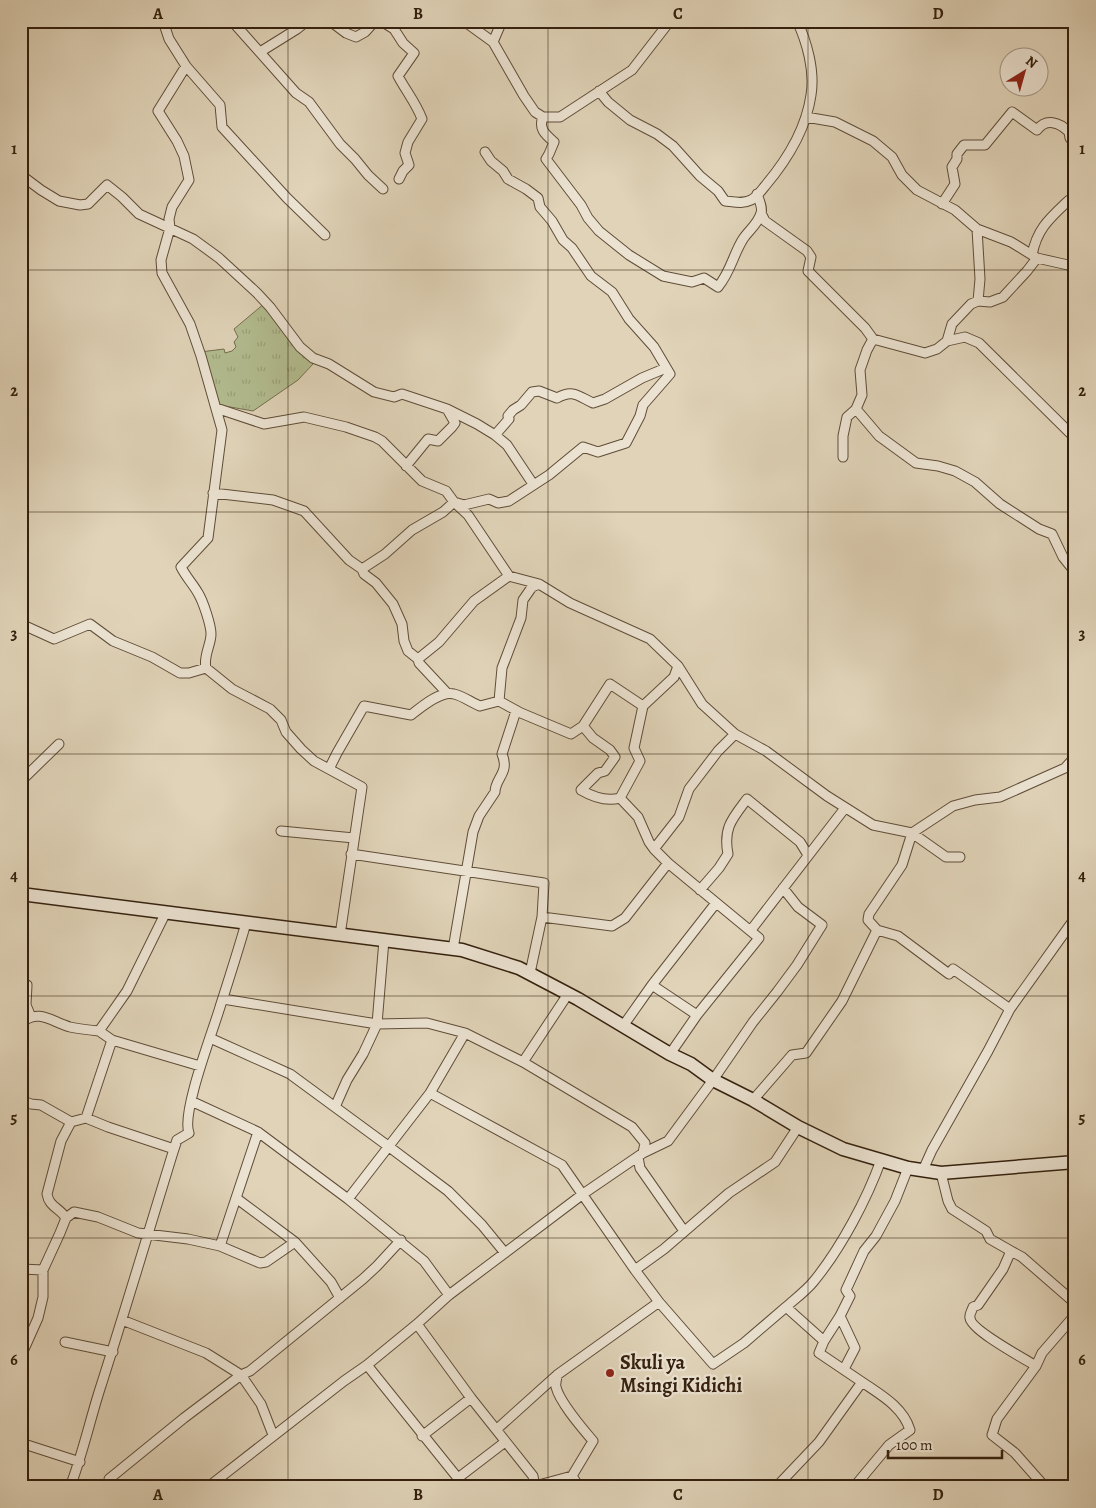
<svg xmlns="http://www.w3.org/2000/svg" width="1096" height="1508" viewBox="0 0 1096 1508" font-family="Alegreya,serif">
<defs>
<pattern id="grass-tufts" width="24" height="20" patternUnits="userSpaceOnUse" patternTransform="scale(1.25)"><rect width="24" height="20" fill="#b2bc8f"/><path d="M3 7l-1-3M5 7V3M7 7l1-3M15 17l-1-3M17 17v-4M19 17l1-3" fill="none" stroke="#9aa17a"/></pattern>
</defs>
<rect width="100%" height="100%" fill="#e0d3b8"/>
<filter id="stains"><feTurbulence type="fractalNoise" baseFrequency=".004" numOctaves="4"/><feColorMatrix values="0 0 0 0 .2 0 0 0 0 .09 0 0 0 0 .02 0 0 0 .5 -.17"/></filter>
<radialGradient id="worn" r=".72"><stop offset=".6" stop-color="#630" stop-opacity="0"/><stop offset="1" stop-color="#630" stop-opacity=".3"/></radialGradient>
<path fill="url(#grass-tufts)" stroke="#736e4e" d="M265,303L313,364L298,380L253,411L219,405L200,352L224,349L225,353L232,351L236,347L234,342L238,337L234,329Z"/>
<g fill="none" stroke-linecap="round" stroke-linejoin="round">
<defs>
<path id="street" d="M163,21L169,39L186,66L220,105L222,127L287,198L325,235
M232,21L296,93L309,102L340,144L355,159L368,175L383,189
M330,21L346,33L356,37L365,32L375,21
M381,21L394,29L403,43L414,53L398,76C406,91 416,103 422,119L408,142L405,153L409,165L403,171L399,179
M464,21L493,42L524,96L535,112L543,117C538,129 546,135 554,142L549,154L546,159L581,205L588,218L599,231L629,255L663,276L692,282L704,278L718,287C731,271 733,255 743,239C749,230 758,224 761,213C763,208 759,200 757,194
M493,42L502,21
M260,52L297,29L307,21
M186,66L158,111L177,141L184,156L189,180L172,207L169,219L170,228L161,260L162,273L190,324L201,356L222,430L208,538L181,567C186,577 193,584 198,593C203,601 211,625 211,634C211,645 203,656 206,668
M599,91L608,102L630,120L657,134L673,146L700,176L718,191L725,201C735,202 743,204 751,200C757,197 761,191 765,186C787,160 806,130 811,95C815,71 807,42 797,21
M543,117H560L632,70L670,21
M806,117L835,122L873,141L892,157L902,175L917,190L955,210L977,229L1011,242L1037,258L1068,265L1075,269
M21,175L41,190L59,201L80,205L88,204L107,185L122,197L139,214L193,239L219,258L257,293L270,307L300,347L313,358L329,364L374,392L394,397L402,394L447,409L455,423L452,427L438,441L428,439L406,466
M1075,196L1068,201L1075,209
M942,204L955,184L952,167L957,159V154L964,145H985L1012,112L1037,130C1046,118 1059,122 1069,132L1070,138L1075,143
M761,213L765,221L807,251L811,257L808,271L865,328L873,339
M977,229L980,279L978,301
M1032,255C1037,229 1049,219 1068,201
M947,341L965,337L979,343L1075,438
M216,408L264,424L304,417L346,427L375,437L382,441L422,481L446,491L454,502L468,515L509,576L539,584L570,603L650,639L678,666L702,704L735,734L766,751L827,796L873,825L912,833L946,857H960
M447,409L477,424L495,435L507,445L533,484
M856,409L879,436L916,463L938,466L955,471L975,482L1000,504L1039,529L1052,534L1063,557L1075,572
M495,435L509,419L508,416L513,410L521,405L532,392L539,391L557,398C573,389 578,396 593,403L605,399L642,378L666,368
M843,457V436L847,417L856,409L862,395L860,370L867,350L873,339L925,353L937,349L947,341L952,324L971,304L978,301L990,302L1003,297L1027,271L1037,258
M213,493L273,500L304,511L349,560L362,569
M21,624L54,639L90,624L113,641L152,657L180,673H189L206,668L232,689L270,709L281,720L286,732L301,749L314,761L362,787L340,935
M418,659L439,642L474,601L509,576
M21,680H22
M447,693L419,663L418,659L408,651L404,641L402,624L393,604L376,583L364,574L362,569L385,554L412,530L443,512L454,502L464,505L489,499L498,503L509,501L549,475L583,447L598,452L626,443L640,416L643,405L670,374L654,347L629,319L612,292L591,276L572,248L563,240L552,221L540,207L538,198L526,189L508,179L503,171L491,161L485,152
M499,701L502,668L521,618L523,600L532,587L539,584
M643,706L634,748L640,761L620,798L638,817L649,842L654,849L668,863
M583,726L593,738L610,750L615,757L605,771L598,773L581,790C593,797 606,802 620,798
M329,769L337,753L364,706L411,715C421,707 441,690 454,694C463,696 472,703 480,706L499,701L521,713L571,734L583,726L610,684L643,706L674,677L678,666
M21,781L59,744
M281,831L354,838
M654,849L679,817L689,789L718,751L735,734
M351,854L544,883L542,917L530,973
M700,890L719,868L728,854C723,828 732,819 747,799L800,842L808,855
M542,917L612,926L625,918L668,863L759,938L697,1015L670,1054
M751,930L845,808
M877,930L868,920L869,914L902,865L912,833L953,806L975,800L1000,797L1065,768L1075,757
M453,949L473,832L479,816L495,792C495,778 510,773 502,754L516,711
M21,983L27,985L26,1005L31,1017
M652,985L697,1015
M223,999L377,1024L427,1023L465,1033L523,1062L632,1127L645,1143L643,1153
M21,1023C39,1008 52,1022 70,1027C79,1029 89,1030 99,1031
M623,1026L652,985L716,903
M210,1038L290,1074L388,1146L448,1191L482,1225L505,1253
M112,1040L200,1066
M523,1062L568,994
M430,1093L562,1165L635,1270L659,1302L713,1364L744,1343L786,1307L824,1341L819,1353L862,1382L819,1442L781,1482L785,1487
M21,1100L31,1104L41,1105L71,1122L86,1118L112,1040L99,1031L127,991L165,914
M753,1100L792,1055L806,1053L842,1001L877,930L898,936L949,974L953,969L1010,1009
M191,1101L258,1132L348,1199L424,1261L449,1295
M335,1107L347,1080L363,1054L377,1024L384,940
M86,1118L108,1127L174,1149
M638,1157L640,1168L684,1231
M923,1170L932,1150L988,1051L1010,1009L1075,918
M941,1173L948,1201L952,1209L986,1231L990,1239L1011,1251
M236,1198L295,1242
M348,1199L430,1093L465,1033
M66,1218L74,1212L98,1217L138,1233L188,1239L220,1246L260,1263L266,1262L295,1242L331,1282L340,1298
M220,1246L258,1132
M21,1269L43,1270
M635,1270L664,1249L729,1193L775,1162L798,1127
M786,1307C795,1299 807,1290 814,1281C841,1248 867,1199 881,1160
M840,1316L855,1348L844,1369
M122,1320L206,1353L241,1375L261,1404L273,1435
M417,1324L471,1398L533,1476L535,1487
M824,1341L840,1316L850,1296L846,1290L864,1251L876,1236L895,1201L908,1168
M65,1342L113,1352
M21,1356L38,1318L43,1297V1270L60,1233L66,1218C60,1208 49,1207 47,1194L61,1141L71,1122
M367,1365L465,1487
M1036,1366C1023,1358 971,1330 970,1318C969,1314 972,1311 973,1307L978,1305L1003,1269L1011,1251L1022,1257L1075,1303
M557,1375C557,1379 555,1384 556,1387C560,1403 583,1429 593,1441L572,1476L579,1487
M497,1429L557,1375L659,1302
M422,1436L471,1398
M21,1443L80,1462
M458,1478L505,1442
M535,1486L572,1476
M70,1487C82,1456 89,1424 99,1392C125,1311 149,1230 174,1149L177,1140L189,1133C181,1113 213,1031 220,1007C229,979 238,951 246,923
M112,1487L109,1483V1479L184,1418L241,1375L250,1371L363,1279L377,1266L401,1240
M208,1487L344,1381L367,1365L417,1324L449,1295L583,1194L643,1153L668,1141L713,1080L753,1022L777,992L797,965L822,925L798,907L783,888
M854,1487L889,1445L910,1430C903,1407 881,1395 862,1382
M1045,1487L1015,1453L992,1435L997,1419L1036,1366L1042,1353L1075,1315"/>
<path id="secondary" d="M21,894L462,950L519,968L578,999L670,1054L691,1064L713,1080L753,1100L798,1127L843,1149L908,1168L941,1173L1075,1162"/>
</defs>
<use href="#street" stroke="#5f4d38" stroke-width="11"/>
<use href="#secondary" stroke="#34200e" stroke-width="15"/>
<use href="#street" stroke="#ebe2d1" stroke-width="9"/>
<use href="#secondary" stroke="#ebe2d1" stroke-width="12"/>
</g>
<path fill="none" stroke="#34200e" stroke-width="1" stroke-opacity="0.55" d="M288,21V1487M548,21V1487M808,21V1487M21,270H1075M21,512H1075M21,754H1075M21,996H1075M21,1238H1075"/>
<circle fill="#8f2418" stroke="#ebe2d1" stroke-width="2" cx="610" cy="1373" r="5"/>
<g text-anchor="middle" stroke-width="4.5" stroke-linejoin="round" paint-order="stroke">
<g font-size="20" font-weight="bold" fill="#34200e" stroke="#ebe2d1" text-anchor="start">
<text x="620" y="1369">Skuli ya<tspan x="620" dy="23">Msingi Kidichi</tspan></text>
</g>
</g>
<rect width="1096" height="1508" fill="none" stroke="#e0d3b8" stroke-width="55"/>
<g transform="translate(1024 72) rotate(37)"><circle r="24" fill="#ebe2d1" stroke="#a29483"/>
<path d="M0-4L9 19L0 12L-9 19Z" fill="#8f2418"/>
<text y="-8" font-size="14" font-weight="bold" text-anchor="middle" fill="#34200e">N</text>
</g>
<path d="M888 1450v8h114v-8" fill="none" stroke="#34200e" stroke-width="2.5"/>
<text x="896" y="1450" font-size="15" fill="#34200e" stroke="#ebe2d1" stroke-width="4" paint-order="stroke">100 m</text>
<rect x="28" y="28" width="1040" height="1452" fill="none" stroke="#34200e" stroke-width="2"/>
<g font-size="16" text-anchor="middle" font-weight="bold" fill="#34200e">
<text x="158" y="19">A</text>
<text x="418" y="19">B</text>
<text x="678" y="19">C</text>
<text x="938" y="19">D</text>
<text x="14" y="154">1</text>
<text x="1082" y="154">1</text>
<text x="14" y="396">2</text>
<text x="1082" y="396">2</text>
<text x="14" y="639">3</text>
<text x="1082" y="639">3</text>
<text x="14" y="881">4</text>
<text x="1082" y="881">4</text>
<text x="14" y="1123">5</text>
<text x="1082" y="1123">5</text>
<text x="14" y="1365">6</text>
<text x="1082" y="1365">6</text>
<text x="158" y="1500">A</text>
<text x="418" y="1500">B</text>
<text x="678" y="1500">C</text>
<text x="938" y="1500">D</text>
</g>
<rect width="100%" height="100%" filter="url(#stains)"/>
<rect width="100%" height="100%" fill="url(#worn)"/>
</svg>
